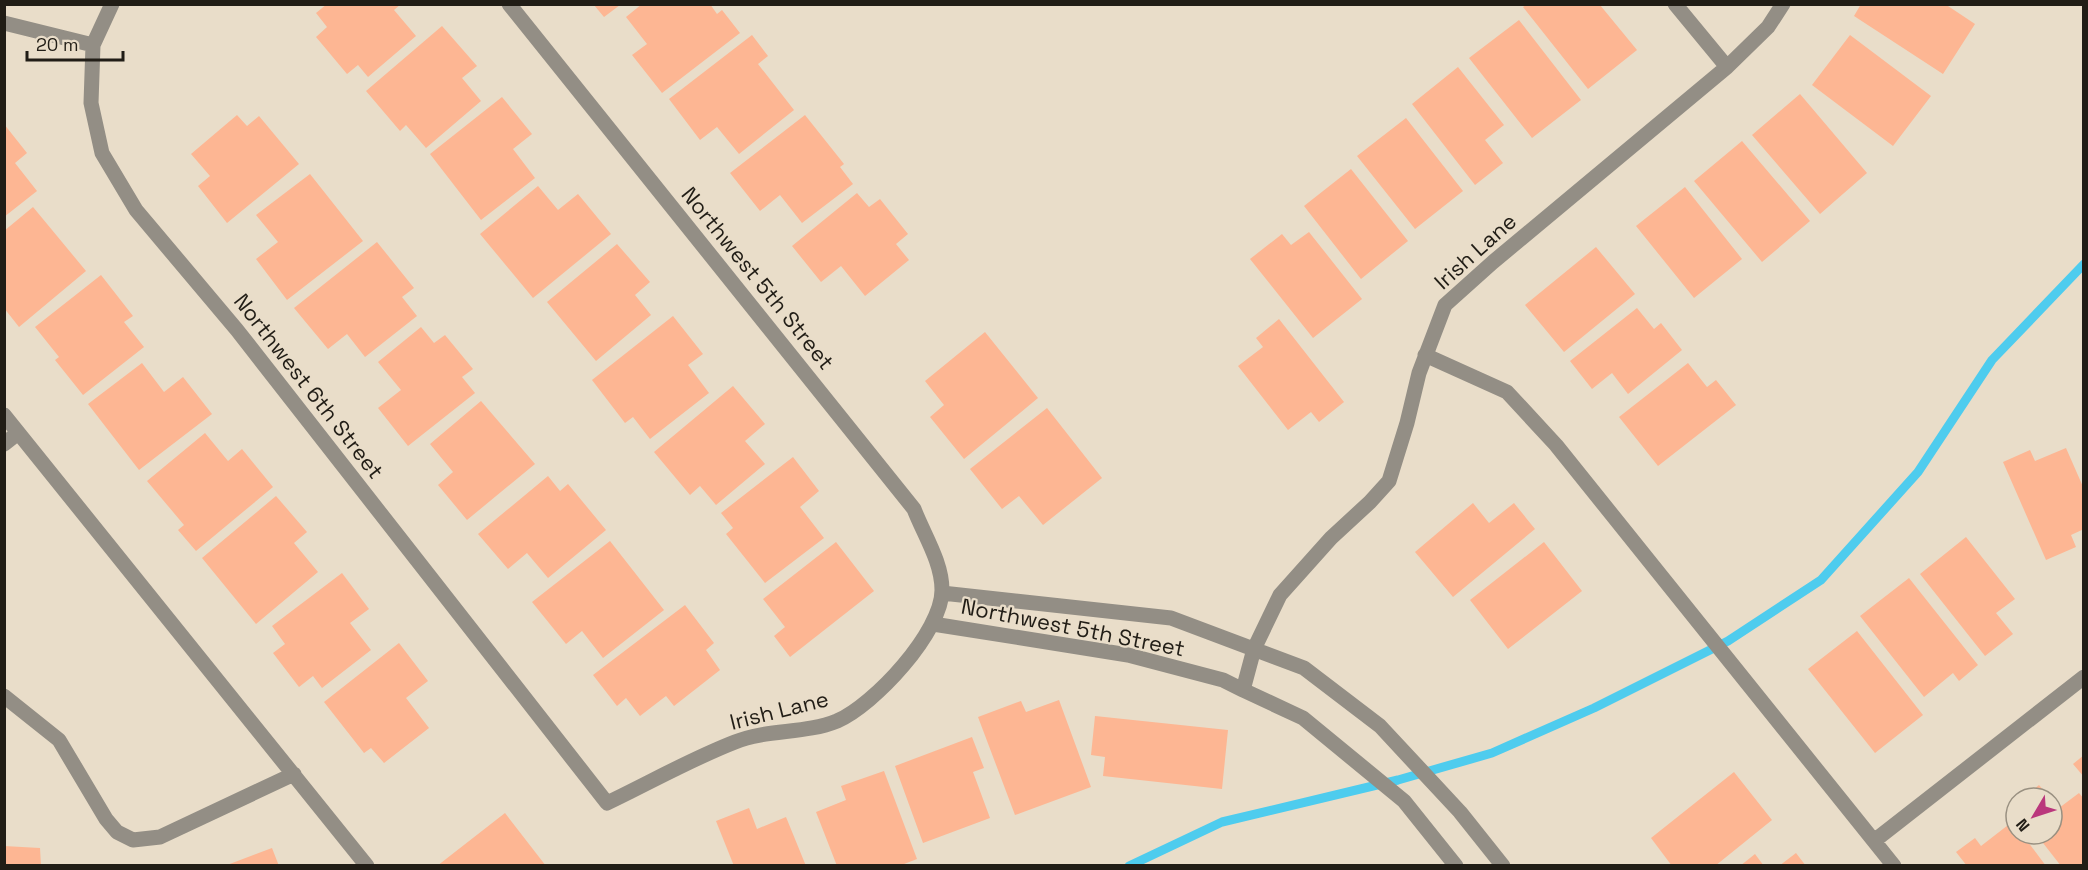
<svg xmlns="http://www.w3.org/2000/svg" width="2088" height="870" viewBox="0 0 2088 870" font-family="'Space Grotesk',sans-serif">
<rect width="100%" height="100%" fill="#e9ddc9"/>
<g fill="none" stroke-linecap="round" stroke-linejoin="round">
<path stroke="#4eccee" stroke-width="9" d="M1129,866L1222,822L1398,780L1492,753L1594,708L1728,641L1821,580L1918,472L1992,360L2084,264"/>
</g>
<path fill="#fdb693" d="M327,4H401L394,10L416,36L368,77L358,65L347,74L316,37L327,27L316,13Z
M642,4H710L717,14L722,10L740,33L662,93L632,55L647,44L626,17Z
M1861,4H1945L1975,24L1943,74L1854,16Z
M594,5H620L604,17Z
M1526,5H1600L1637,50L1588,89L1523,7Z
M1519,20L1581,100L1532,138L1469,58Z
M442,26L477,66L462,78L481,101L426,148L406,125L400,131L366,91Z
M752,35L768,56L758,64L794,110L739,154L717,127L700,140L669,99Z
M1850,35L1931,96L1893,146L1812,85Z
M1458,67L1504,125L1485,140L1503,163L1475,185L1412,104Z
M1800,94L1867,173L1820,214L1752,135Z
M502,97L532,134L513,149L535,178L481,220L430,154Z
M237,115L247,126L259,116L299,164L227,223L198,186L210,176L191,154Z
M805,115L844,164L840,167L853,184L802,223L780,195L760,211L730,173Z
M1406,118L1463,191L1415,229L1357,156Z
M4,124L27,153L15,163L37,191L4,217Z
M1742,141L1810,221L1762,262L1694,181Z
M1351,169L1408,241L1361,279L1304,206Z
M310,174L363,241L287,300L256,259L278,242L256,215Z
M538,186L558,210L578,194L611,234L533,298L480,234Z
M1685,187L1742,259L1694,298L1636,226Z
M857,193L869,207L880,199L908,234L896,244L909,260L865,296L841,266L821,282L792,246Z
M33,207L86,271L19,327L4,308V231Z
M1309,232L1362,299L1313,338L1250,259L1282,234L1291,245Z
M377,242L414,288L402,297L417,316L365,357L347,334L328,349L294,308Z
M617,244L650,282L635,295L651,315L596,361L547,302Z
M1596,247L1635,294L1564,352L1525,305Z
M101,275L133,316L124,322L144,347L83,395L55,360L59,357L35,327Z
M1637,308L1654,329L1661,323L1682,350L1628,394L1612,373L1592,389L1570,361Z
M673,316L703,354L688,365L709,393L650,439L633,417L625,423L592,380Z
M1279,319L1344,402L1319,422L1311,412L1288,430L1238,366L1263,347L1256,338Z
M421,327L434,343L445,335L473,369L462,377L475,393L408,446L378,408L401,390L378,362Z
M985,332L1038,398L964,459L930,417L944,405L925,381Z
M142,363L164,392L183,377L212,414L139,470L88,404Z
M1688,363L1707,387L1716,380L1736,405L1658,466L1619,417Z
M733,386L765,424L745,441L765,464L716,505L700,486L690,495L654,452Z
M481,401L535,464L467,520L438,485L453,472L430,444Z
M1047,408L1102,478L1043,525L1019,496L1002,509L970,469Z
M205,433L228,461L242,449L273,487L196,551L178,530L184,525L147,481Z
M2066,448L2084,489V529L2071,535L2076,547L2046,560L2003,462L2030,450L2035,461Z
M793,457L819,491L800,507L824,538L765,583L726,534L733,528L721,513Z
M548,476L560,491L568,484L606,530L548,578L527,553L508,569L478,534Z
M276,496L307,532L294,543L318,572L256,624L202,558Z
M1473,503L1489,523L1514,503L1535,529L1453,597L1415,552Z
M1966,537L2015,599L1996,613L2013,634L1985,656L1920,574Z
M610,541L664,610L603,658L582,631L566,644L532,602Z
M836,542L874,591L790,657L774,636L785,627L763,599Z
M1544,542L1582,591L1508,649L1470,600Z
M342,573L369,609L350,623L371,650L322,688L313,676L299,687L273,653L285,644L272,626Z
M1909,578L1978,665L1959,681L1953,673L1924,697L1860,616Z
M685,605L714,643L706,650L720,670L674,706L666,696L640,716L626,698L617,706L593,675Z
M1857,631L1923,715L1875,753L1808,669Z
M399,643L428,681L406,698L429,728L384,763L371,748L364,753L324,702Z
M1059,700L1091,787L1015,815L978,717L1021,701L1026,712Z
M1095,716L1228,730L1222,789L1103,776L1105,757L1091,755Z
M972,737L984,768L973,772L990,818L923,843L895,766Z
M2084,755V777L2073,764Z
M884,771L917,859L899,866H837L816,812L846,800L841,786Z
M1734,772L1772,820L1715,866H1682L1681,864L1672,866L1651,838Z
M2039,785L2050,798H2023Z
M2079,793L2084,799V866H2061L2036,834H2052V800L2059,808Z
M749,808L757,829L786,817L806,866H734L716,821Z
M505,813L546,866H437Z
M2012,822L2016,827V834H2022L2046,866H1967L1956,852L1975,838L1981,846Z
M4,846L40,848L41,866H4Z
M272,848L279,866H227V865Z
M1796,853L1806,866H1779Z
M1755,854L1764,866H1740Z"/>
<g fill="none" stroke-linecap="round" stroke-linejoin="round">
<path stroke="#938e85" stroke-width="15" d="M1675,4L1727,67
M4,23L93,45L91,103L102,153L136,210L237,330L607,803C649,783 691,759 735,742C767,729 805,734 837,721C874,705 942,632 942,590C942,562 924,535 914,509L509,4
M93,45L112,4
M1425,355L1507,392L1556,445L1894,866
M4,415L367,866
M4,444L18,433
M942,593L1171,618L1304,668L1380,726L1460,812L1503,866
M933,624L1128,655L1223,680L1243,690L1303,718L1404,801L1456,866
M1243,690L1254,649L1280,595L1331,538L1370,502L1389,481L1407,423L1419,373L1445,305L1493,262L1727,67L1768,27L1783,4
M4,696L59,740L106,819L117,832L133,840L160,837L294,774
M1874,841L2084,677"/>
</g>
<g text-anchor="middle" stroke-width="4.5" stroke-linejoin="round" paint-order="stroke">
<g font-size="22" fill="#211d16" stroke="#e9ddc9">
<text transform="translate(1475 251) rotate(-42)" y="8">Irish Lane</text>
<text transform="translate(758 278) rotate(51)" y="8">Northwest 5th Street</text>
<text transform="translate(309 386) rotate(52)" y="8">Northwest 6th Street</text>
<text transform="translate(1073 627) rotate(11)" y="8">Northwest 5th Street</text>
<text transform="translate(779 710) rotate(-14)" y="8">Irish Lane</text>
</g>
</g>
<rect width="2088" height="870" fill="none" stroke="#211d16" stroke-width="12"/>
<g transform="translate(2034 816) rotate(231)"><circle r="28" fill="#e9ddc9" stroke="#999081" stroke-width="1.5"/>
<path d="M0-4.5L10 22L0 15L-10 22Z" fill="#ba377c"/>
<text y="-9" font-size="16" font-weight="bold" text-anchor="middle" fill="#211d16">N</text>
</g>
<path d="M27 51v9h96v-9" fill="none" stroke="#211d16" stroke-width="3"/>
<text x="36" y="51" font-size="18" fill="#211d16" stroke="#e9ddc9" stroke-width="4.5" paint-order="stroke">20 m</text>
</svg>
